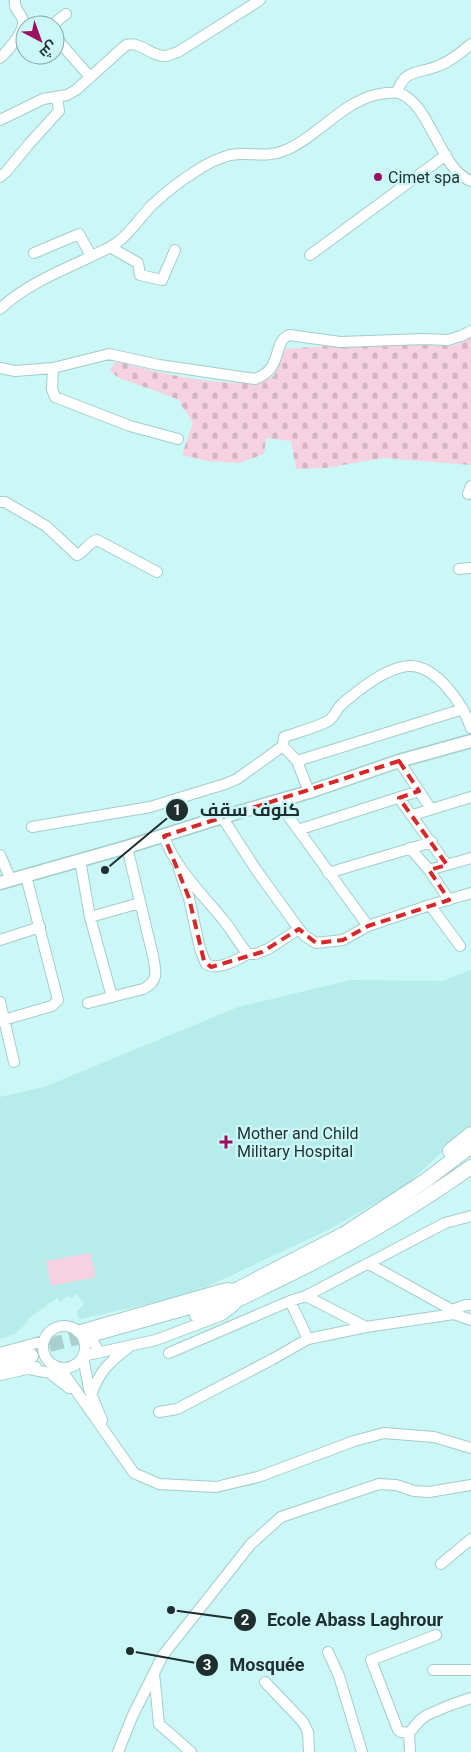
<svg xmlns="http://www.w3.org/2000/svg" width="471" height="1752" viewBox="0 0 471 1752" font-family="Roboto,Cairo,sans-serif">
<defs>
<pattern id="cemetery-stones" width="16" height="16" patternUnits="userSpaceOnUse" patternTransform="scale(1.25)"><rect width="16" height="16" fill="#f6d2e0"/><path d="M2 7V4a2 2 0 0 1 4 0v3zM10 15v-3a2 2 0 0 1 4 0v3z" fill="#d2b5c0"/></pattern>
</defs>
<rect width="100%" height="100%" fill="#cbf7f6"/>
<path fill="#b7ecec" d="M471,970V1126L405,1186L328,1230L204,1288L161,1301L81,1319L77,1316V1311L84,1304L77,1294L71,1298L68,1296L60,1302L57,1298L29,1318L24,1326L14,1334L0,1339V1097L44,1087L238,1007L351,980L443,981Z"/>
<path fill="#f6d2e0" d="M90,1253L96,1277L51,1286L46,1261Z"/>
<path fill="url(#cemetery-stones)" d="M471,337V465L384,458L325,468L296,469L291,441L266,438L264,454L239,463L208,461L182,455L193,423L181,405L180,400L117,377L110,369L117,361C156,373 204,383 244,383C255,383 265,380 274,376L284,349L342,345H425L450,346L458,344Z"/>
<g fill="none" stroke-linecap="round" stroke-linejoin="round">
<path stroke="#a9cfce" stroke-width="14" stroke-dasharray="14 7" stroke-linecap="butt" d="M29,1350L97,1333"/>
<defs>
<path id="minor" d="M52,25L66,14
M55,37L90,77
M0,58C7,52 25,31 23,21C22,13 13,10 15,0
M397,92C405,68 419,74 438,66C451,61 460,53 471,44
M0,120L43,99L67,95L76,90L126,45C141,41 151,57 166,56C170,55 174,53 178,52L260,0
M0,177L6,172L29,144L59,111L57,97
M110,247L138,263L140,275L162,280L175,250
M34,253L79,234L91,256
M310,255L446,155
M0,309C24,286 58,272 88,258C97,253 109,249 118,242C131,232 140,218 151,206C165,193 180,181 196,171C205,165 219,158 230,155C250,151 266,159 286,150C321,135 346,96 387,93C390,93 395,92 398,93C430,101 440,171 471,181
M0,368L15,371L53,368L109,354L159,365L255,379C284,369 272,342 289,335L340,342L424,339L448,340L461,336L471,331
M53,368L52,389L55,397L130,426L178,439
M468,494L471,486
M0,502H5L46,526L77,555C85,552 88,542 97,540L157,572
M459,569L471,568
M283,746L297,761L309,792
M297,761L463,709
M399,761L431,809
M399,798L447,865
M278,802L368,926
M413,815L471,797
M32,827L150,807L225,784L237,779L283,746L284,737C298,732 315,728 328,721C333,718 336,711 340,706C345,701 352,696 358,691C371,681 392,667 409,666C437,665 463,705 471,728
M298,830L419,791
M164,836C174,867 204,896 225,922C233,932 239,944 248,954H255L268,949L299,929L257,871L222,817
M410,848L429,870L449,900
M0,855L11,880
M80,860L90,917L112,997
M179,869L189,898L200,949L206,964C219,971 236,960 248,954
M429,870L471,858
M328,873L432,842
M430,905L460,946
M90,917L140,903
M299,929L305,936L316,943L343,940L368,926L430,905L471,893
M0,940L40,927
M0,1002L14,1062
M88,1003L143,989C159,981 156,972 153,956L127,847
M0,1021L52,1006L58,1000L26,876
M369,1264L452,1310L454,1314L471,1320
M306,1296L366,1327
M290,1301L308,1339
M452,1310L466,1305H471
M43 1347a21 21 0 1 1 42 0a21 21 0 1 1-42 0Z
M91,1327V1338L99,1352
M77,1331L219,1290L229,1288
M0,1353L44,1341
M169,1353L290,1301L306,1296L445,1223L471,1216
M83,1356L156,1340L222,1315L235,1305
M83,1357L89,1389L102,1420
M60,1368L134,1473L159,1484L216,1487L258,1477L354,1441L384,1433L434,1437L471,1448
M29,1369L50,1373L69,1388
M0,1375L36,1367
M91,1395C99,1372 109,1362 128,1348
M159,1412L177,1409L271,1360L308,1339L366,1327L454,1314
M441,1564L471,1539
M328,1652L339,1676L362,1752
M433,1670H471
M154,1673L159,1724L191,1752
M265,1682L303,1722L308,1732L309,1752
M409,1733L401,1732L398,1730L371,1660L436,1635
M118,1752L132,1717L163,1655L251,1544L281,1517L379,1484L396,1485L414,1491L429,1492L471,1485
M410,1752L409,1733L420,1720L427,1715L448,1706L471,1698"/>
<path id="major" d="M0,883L127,847L222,817L309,792L399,761L471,741"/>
<path id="highway" d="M450,1151L471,1134
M197,1315C224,1308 249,1294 274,1282C343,1249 409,1211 471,1167
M97,1333L207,1302L238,1289L344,1234L425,1181L471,1146
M0,1365L31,1356"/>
</defs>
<use href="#minor" stroke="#a3cdcc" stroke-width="12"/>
<use href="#major" stroke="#a3cdcc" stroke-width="15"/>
<use href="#highway" stroke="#a3cdcc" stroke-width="16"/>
<use href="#minor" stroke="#fff" stroke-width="10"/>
<use href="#major" stroke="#fff" stroke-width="12"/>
<use href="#highway" stroke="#fff" stroke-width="14"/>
</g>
<path fill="none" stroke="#d62828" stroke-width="4" stroke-dasharray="10 6" stroke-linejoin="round" d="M399,761L419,791L399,798L447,865L429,870L449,900L368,926L343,940L316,943L299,929L262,952L211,967L204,961L189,898L164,836Z"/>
<g fill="#9b0f60" stroke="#cbf7f6" stroke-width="2">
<circle cx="378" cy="177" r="5"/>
<path d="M223.5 1134.5h5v5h5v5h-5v5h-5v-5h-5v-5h5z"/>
</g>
<g text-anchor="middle" stroke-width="5" stroke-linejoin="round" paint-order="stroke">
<g font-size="16" fill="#1f2f2f" stroke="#cbf7f6" text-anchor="start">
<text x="388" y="183">Cimet spa</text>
<text x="237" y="1139">Mother and Child<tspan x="237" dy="18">Military Hospital</tspan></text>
</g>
</g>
<path fill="none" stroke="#1f2f2f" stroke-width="2" d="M105 870L177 810M171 1610L245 1620M130 1651L207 1665"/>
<g fill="#1f2f2f" stroke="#cbf7f6" stroke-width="2">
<circle cx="105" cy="870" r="5"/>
<circle cx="171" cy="1610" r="5"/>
<circle cx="130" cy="1651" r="5"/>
<circle cx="177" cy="810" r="12"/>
<circle cx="245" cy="1620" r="12"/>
<circle cx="207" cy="1665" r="12"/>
</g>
<g font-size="15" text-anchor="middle" font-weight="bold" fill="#fff">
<text x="177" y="815">1</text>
<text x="245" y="1625">2</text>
<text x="207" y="1670">3</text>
</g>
<g font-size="18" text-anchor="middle" font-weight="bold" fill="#1f2f2f" stroke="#cbf7f6" stroke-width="5" stroke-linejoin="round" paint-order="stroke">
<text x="250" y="816">كنوف سقف</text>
<text x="355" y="1626">Ecole Abass Laghrour</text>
<text x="267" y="1671">Mosquée</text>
</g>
<g transform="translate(40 40) rotate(139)"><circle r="24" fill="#cbf7f6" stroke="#86a7a6"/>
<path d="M0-4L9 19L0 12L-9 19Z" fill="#9b0f60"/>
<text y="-8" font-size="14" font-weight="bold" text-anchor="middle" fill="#1f2f2f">ش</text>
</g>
</svg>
